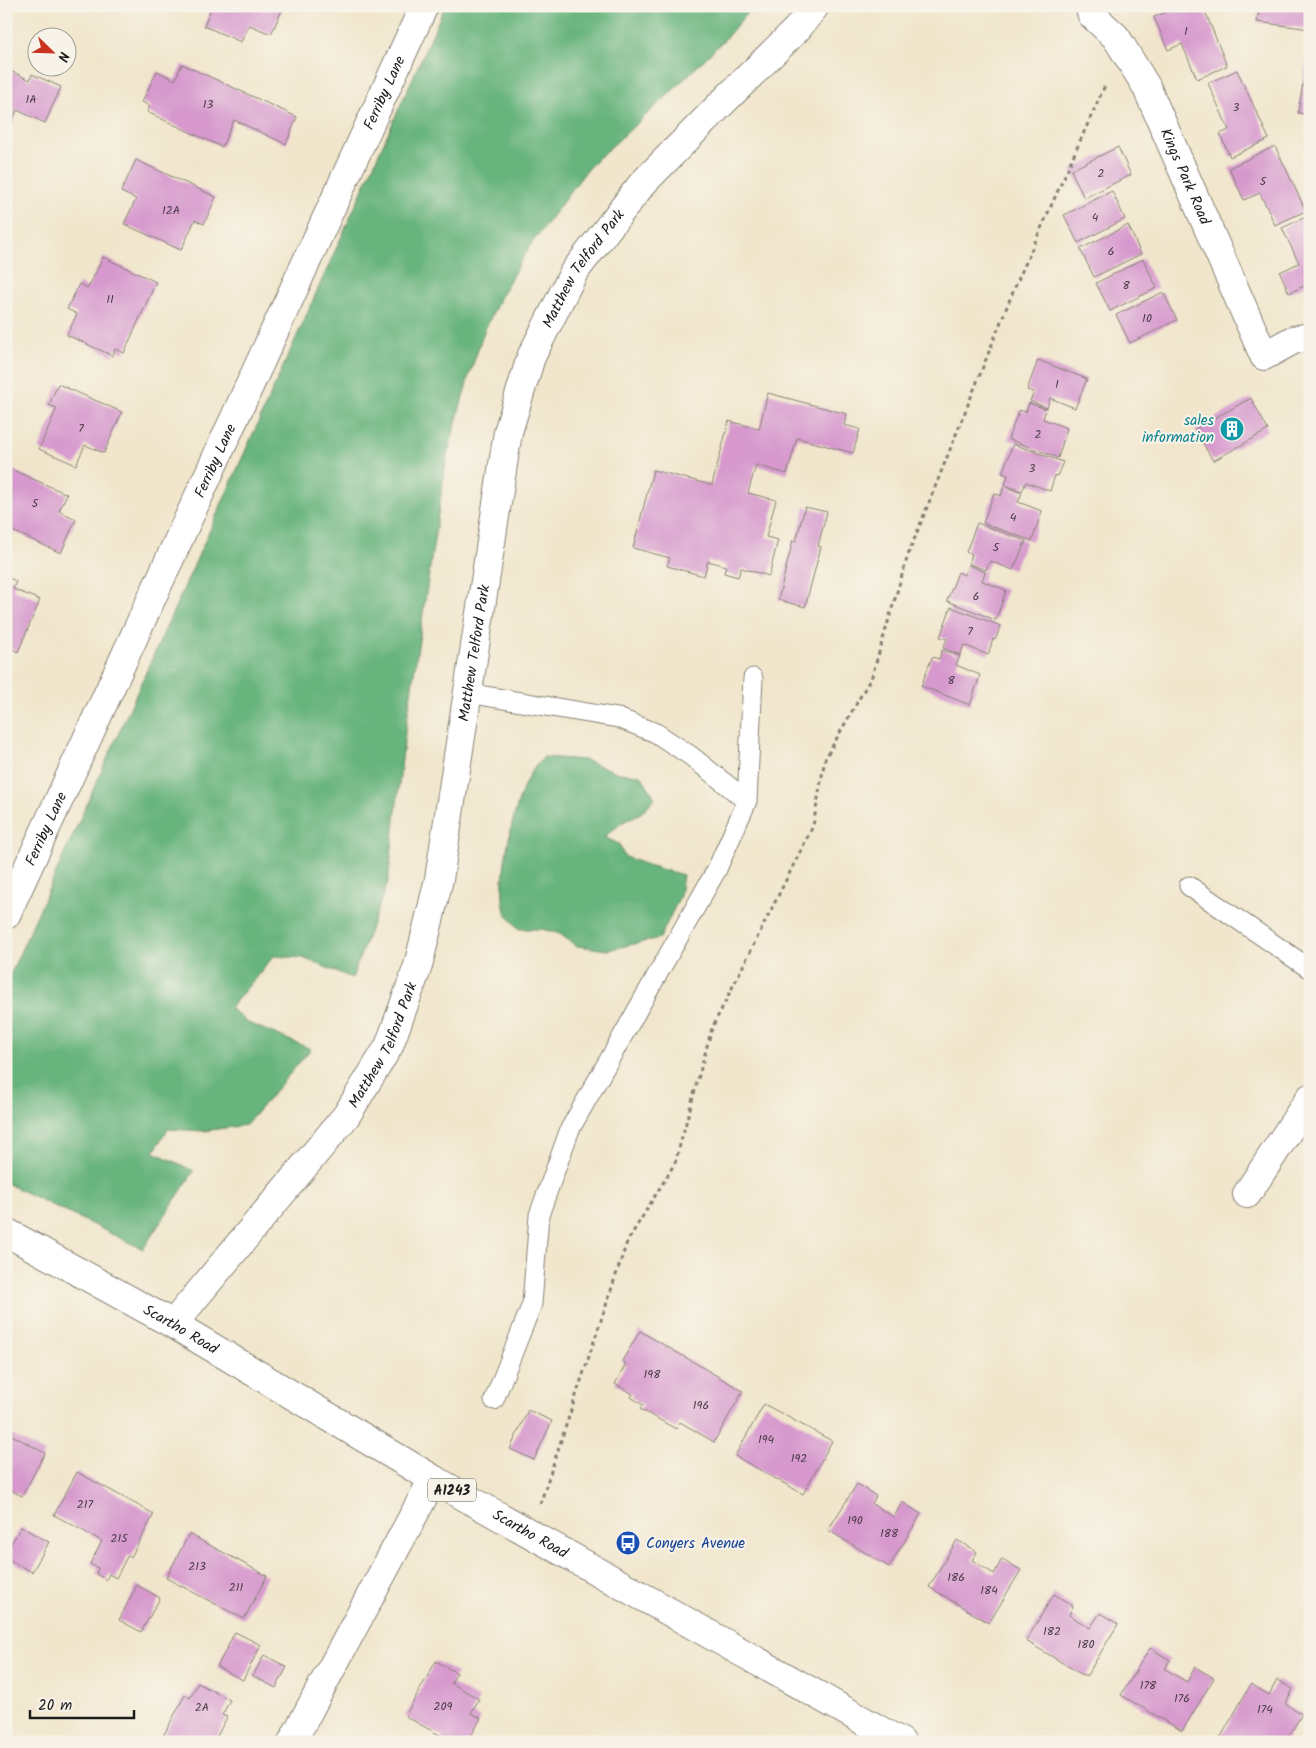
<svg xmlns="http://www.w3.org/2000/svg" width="1316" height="1748" viewBox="0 0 1316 1748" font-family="Kalam,sans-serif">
<rect width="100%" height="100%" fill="#f7f3e8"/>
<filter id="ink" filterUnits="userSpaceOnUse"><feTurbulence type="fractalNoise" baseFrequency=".02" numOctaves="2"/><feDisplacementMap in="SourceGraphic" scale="10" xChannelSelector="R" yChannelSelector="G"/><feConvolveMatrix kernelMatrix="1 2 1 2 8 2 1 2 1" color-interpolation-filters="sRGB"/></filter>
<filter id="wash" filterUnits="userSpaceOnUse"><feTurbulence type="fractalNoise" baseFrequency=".0096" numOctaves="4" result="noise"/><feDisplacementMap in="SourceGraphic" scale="20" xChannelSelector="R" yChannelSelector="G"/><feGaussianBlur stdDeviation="1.12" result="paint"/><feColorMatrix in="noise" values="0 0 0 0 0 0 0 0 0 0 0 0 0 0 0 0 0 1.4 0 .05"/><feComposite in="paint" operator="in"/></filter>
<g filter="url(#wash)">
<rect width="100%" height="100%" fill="#f1e6cc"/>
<path fill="#68b47d" stroke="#42684c" d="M445,6H753L726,38L668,95L589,167L529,247L503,292L485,329L468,379L447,455L405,733L388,882L352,978L303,958L274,956L230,1008L246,1022L311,1049L246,1125L204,1131L168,1129L154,1152L194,1171L143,1249L6,1183V984Z
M544,757L585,760L619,773L641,775L655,798L641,813L623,822L604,837L619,844L624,856L644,864L683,875L680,896L660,938L608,950L576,946L560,934L542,929H519C515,924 507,917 505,911C496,883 515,796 531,772C534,767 540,762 544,757Z"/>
<g id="blocks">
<path fill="#d698cd" d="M212,6H284L271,34L249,25L241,42L204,26Z
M1181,6H1203L1227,66L1197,79L1182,44L1168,50L1154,17Z
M1260,6H1310V29L1257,22Z
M1309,47H1310V115L1298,113Z
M182,64L297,117L286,144L234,120L222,147L147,112L150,106L142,102L157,71L175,80Z
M6,69L30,80L32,74L61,87L45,123L17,110L10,127L6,125Z
M1237,70L1269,139L1230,157L1220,134L1229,130L1208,83Z
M1275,146L1306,211L1275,225L1260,193L1244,200L1229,168Z
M1118,147L1131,175L1084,198L1071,170Z
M136,160L216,197L204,224L195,220L181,250L124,224L136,199L121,192Z
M1112,191L1125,219L1078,243L1064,215Z
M1308,216L1310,219V283L1289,293L1280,272L1299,263L1282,228Z
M1128,225L1141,254L1094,277L1080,249Z
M103,257L156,282L124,353L115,349L113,356L67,335L77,314L67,309L79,284L88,288Z
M1143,259L1157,288L1110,311L1096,283Z
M1163,292L1177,320L1130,343L1116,315Z
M1038,360L1087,379L1075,408L1050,398L1047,408L1030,401L1034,392L1027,390Z
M58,384L122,412L104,453L85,445L76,465L39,449L57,408L49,405Z
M768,393L847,414L844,425L860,429L853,453L797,438L787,474L756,465L748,493L776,500L766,537L778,540L769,576L741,568L738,577L724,573L726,566L708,561L704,576L667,566L670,558L633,548L653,470L712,485L729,421L759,429Z
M1251,398L1268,430L1213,461L1195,429Z
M1029,403L1046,409L1043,419L1067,428L1058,458L1008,439L1019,410L1026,412Z
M1013,444L1063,462L1057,476L1055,475L1050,491L1026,482L1022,491L1005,485L1008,475L1002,473Z
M6,467L67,494L59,511L76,519L61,553L6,528Z
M1004,486L1022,493L1018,502L1042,511L1032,541L983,523L994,493L1001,496Z
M805,507L827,512L818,546L821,547L805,607L778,600L793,540L796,541Z
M977,523L1026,541L1013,570L990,561L986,570L969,564L972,554L966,552Z
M968,565L985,572L982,581L1006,590L996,620L947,601L958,572L964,575Z
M6,577L16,581L13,589L40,600L18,652L6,646Z
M951,607L1001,626L995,640L993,639L988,655L964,645L960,655L943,648L947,639L940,637Z
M942,650L960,656L956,665L980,675L970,705L921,686L932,657L939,659Z
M640,1331L743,1391L714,1442L680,1422L676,1429L640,1409L643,1405L631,1397L633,1394L615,1384L626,1364L622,1361Z
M764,1404L832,1441L803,1494L735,1456Z
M528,1410L552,1421L534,1460L510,1449Z
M6,1432L45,1453L22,1496L6,1488Z
M77,1472L154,1514L131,1557L128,1555L116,1578L109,1574L106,1580L96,1574L98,1568L90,1564L102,1541L54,1515Z
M857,1484L876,1496L872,1504L894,1517L902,1502L921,1514L889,1567L828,1530Z
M21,1527L49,1542L32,1572L6,1558V1552Z
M189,1534L267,1576L244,1619L166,1578Z
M957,1540L977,1552L972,1560L994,1574L1002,1559L1021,1570L989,1623L929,1587Z
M137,1585L160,1598L141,1632L119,1620Z
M1054,1594L1073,1606L1069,1615L1090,1628L1100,1613L1118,1624L1086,1677L1026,1641Z
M235,1632L261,1645L243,1680L217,1667Z
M1150,1648L1170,1660L1165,1669L1187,1682L1195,1667L1214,1678L1182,1731L1121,1695Z
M264,1655L287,1667L276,1688L253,1676Z
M436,1661L457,1673L451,1683L479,1699L471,1713L481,1718L468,1742H440L443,1737L405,1716Z
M1277,1680L1293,1689L1285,1704L1302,1714L1285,1742H1218L1251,1684L1269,1695Z
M198,1683L230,1700L222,1715L227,1717L214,1742H160L185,1695L190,1698Z"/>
</g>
</g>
<g filter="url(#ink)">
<use href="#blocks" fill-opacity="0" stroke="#868174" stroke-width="1"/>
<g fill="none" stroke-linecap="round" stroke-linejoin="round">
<defs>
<path id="service" d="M467,693L618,718L656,733L691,756L747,801
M1189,886L1310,969
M494,1400L532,1304L539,1215L570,1129L717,869L747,801L753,678"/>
<g id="minor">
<path id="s1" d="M1089,6L1092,15L1116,37L1146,86L1264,356L1293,340L1310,337"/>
<path id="s2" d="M6,915L424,6"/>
<path d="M1247,1194L1310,1098"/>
<path id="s3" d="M173,1324L346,1116L389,1046L418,966L439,879L508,432L531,357L574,272L642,184L717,108L797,29L815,6"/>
<path d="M292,1742L433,1479"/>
</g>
<g id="primary">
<path id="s4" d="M6,1232L173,1324L433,1479L901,1742"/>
</g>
</defs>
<use href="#service" stroke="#868174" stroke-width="21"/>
<use href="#minor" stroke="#868174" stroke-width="30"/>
<use href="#primary" stroke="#868174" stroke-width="30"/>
<path stroke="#868174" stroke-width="3" stroke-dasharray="4 4" stroke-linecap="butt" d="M540,1504L627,1242L675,1163L712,1028L813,826L825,759L872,676L908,555L1014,289L1106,83"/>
<use href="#service" stroke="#fff" stroke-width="19"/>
<use href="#minor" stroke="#fff" stroke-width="28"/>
<use href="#primary" stroke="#fff" stroke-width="28"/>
</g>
</g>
<defs>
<symbol id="building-disc" viewBox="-11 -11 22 22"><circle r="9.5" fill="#0f9aa8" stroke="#f7f3e8"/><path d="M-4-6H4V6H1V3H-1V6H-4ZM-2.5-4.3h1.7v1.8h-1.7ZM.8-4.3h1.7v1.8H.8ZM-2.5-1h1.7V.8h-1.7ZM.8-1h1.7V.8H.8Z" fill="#fff"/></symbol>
<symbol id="bus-disc" viewBox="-11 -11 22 22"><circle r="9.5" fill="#1a4fb4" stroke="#f7f3e8"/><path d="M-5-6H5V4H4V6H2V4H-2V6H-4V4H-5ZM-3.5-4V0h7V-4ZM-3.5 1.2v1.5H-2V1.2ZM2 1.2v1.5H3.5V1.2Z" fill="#fff"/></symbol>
</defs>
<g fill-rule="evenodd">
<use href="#building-disc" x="1218" y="415" width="28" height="28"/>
<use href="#bus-disc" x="614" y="1529" width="28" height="28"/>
</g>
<g text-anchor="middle" stroke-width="4" stroke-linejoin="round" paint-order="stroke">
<g font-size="12" fill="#4a3b48">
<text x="1186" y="35">1</text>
<text x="31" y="103">1A</text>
<text x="208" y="108">13</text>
<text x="1236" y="111">3</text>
<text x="1101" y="177">2</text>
<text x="1263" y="185">5</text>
<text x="171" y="214">12A</text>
<text x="1095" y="221">4</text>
<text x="1111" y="255">6</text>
<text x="1126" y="289">8</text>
<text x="110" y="303">11</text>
<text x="1147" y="322">10</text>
<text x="1057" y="388">1</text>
<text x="81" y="432">7</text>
<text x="1038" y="438">2</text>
<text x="1032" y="472">3</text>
<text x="35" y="507">5</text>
<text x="1013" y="521">4</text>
<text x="996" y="551">5</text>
<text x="976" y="600">6</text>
<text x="970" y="635">7</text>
<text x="951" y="684">8</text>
<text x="652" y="1378">198</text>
<text x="701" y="1409">196</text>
<text x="766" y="1443">194</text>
<text x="799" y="1462">192</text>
<text x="85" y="1508">217</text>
<text x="855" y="1524">190</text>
<text x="889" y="1537">188</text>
<text x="119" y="1542">215</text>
<text x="197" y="1570">213</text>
<text x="956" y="1581">186</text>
<text x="236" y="1591">211</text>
<text x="989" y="1594">184</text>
<text x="1052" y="1635">182</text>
<text x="1086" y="1648">180</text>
<text x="1148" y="1689">178</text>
<text x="1182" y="1702">176</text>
<text x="443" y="1710">209</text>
<text x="202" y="1711">2A</text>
<text x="1265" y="1713">174</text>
</g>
<rect fill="#f7f3e8" stroke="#5e5c59" stroke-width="1" x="428" y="1478.5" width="48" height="23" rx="4"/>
<g font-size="14" font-weight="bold" fill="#1c1c1c">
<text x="452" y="1495">A1243</text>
</g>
<g font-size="15" fill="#1c1c1c" stroke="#f7f3e8">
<text dy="5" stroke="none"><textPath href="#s2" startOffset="905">Ferriby Lane</textPath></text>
<text dy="5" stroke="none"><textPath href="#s1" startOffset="198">Kings Park Road</textPath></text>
<text dy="5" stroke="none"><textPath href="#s3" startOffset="1161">Matthew Telford Park</textPath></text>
<text dy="5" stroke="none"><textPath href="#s2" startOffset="500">Ferriby Lane</textPath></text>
<text dy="5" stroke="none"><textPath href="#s3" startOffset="756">Matthew Telford Park</textPath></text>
<text dy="5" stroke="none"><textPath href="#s2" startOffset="95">Ferriby Lane</textPath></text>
<text dy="5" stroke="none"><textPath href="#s3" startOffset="351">Matthew Telford Park</textPath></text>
<text dy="5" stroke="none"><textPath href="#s4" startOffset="200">Scartho Road</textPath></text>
<text dy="5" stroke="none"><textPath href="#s4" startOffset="605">Scartho Road</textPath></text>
</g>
<g font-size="15" fill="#0d838f" stroke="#f7f3e8" text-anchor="end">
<text x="1214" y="425">sales<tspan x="1214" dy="17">information</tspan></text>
</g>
<g font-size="15" fill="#164399" stroke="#f7f3e8" text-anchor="start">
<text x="646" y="1548">Conyers Avenue</text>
</g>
</g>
<rect width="1316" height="1748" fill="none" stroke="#f7f3e8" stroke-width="25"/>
<g transform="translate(52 52) rotate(113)"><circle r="24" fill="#f7f3e8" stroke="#9f9d96"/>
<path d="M0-4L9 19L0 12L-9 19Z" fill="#c8321e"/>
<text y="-8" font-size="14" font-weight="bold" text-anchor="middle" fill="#1c1c1c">N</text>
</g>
<path d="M30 1710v8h104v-8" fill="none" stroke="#1c1c1c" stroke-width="2.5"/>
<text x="38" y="1710" font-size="15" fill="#1c1c1c" stroke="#f7f3e8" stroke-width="4" paint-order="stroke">20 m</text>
</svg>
